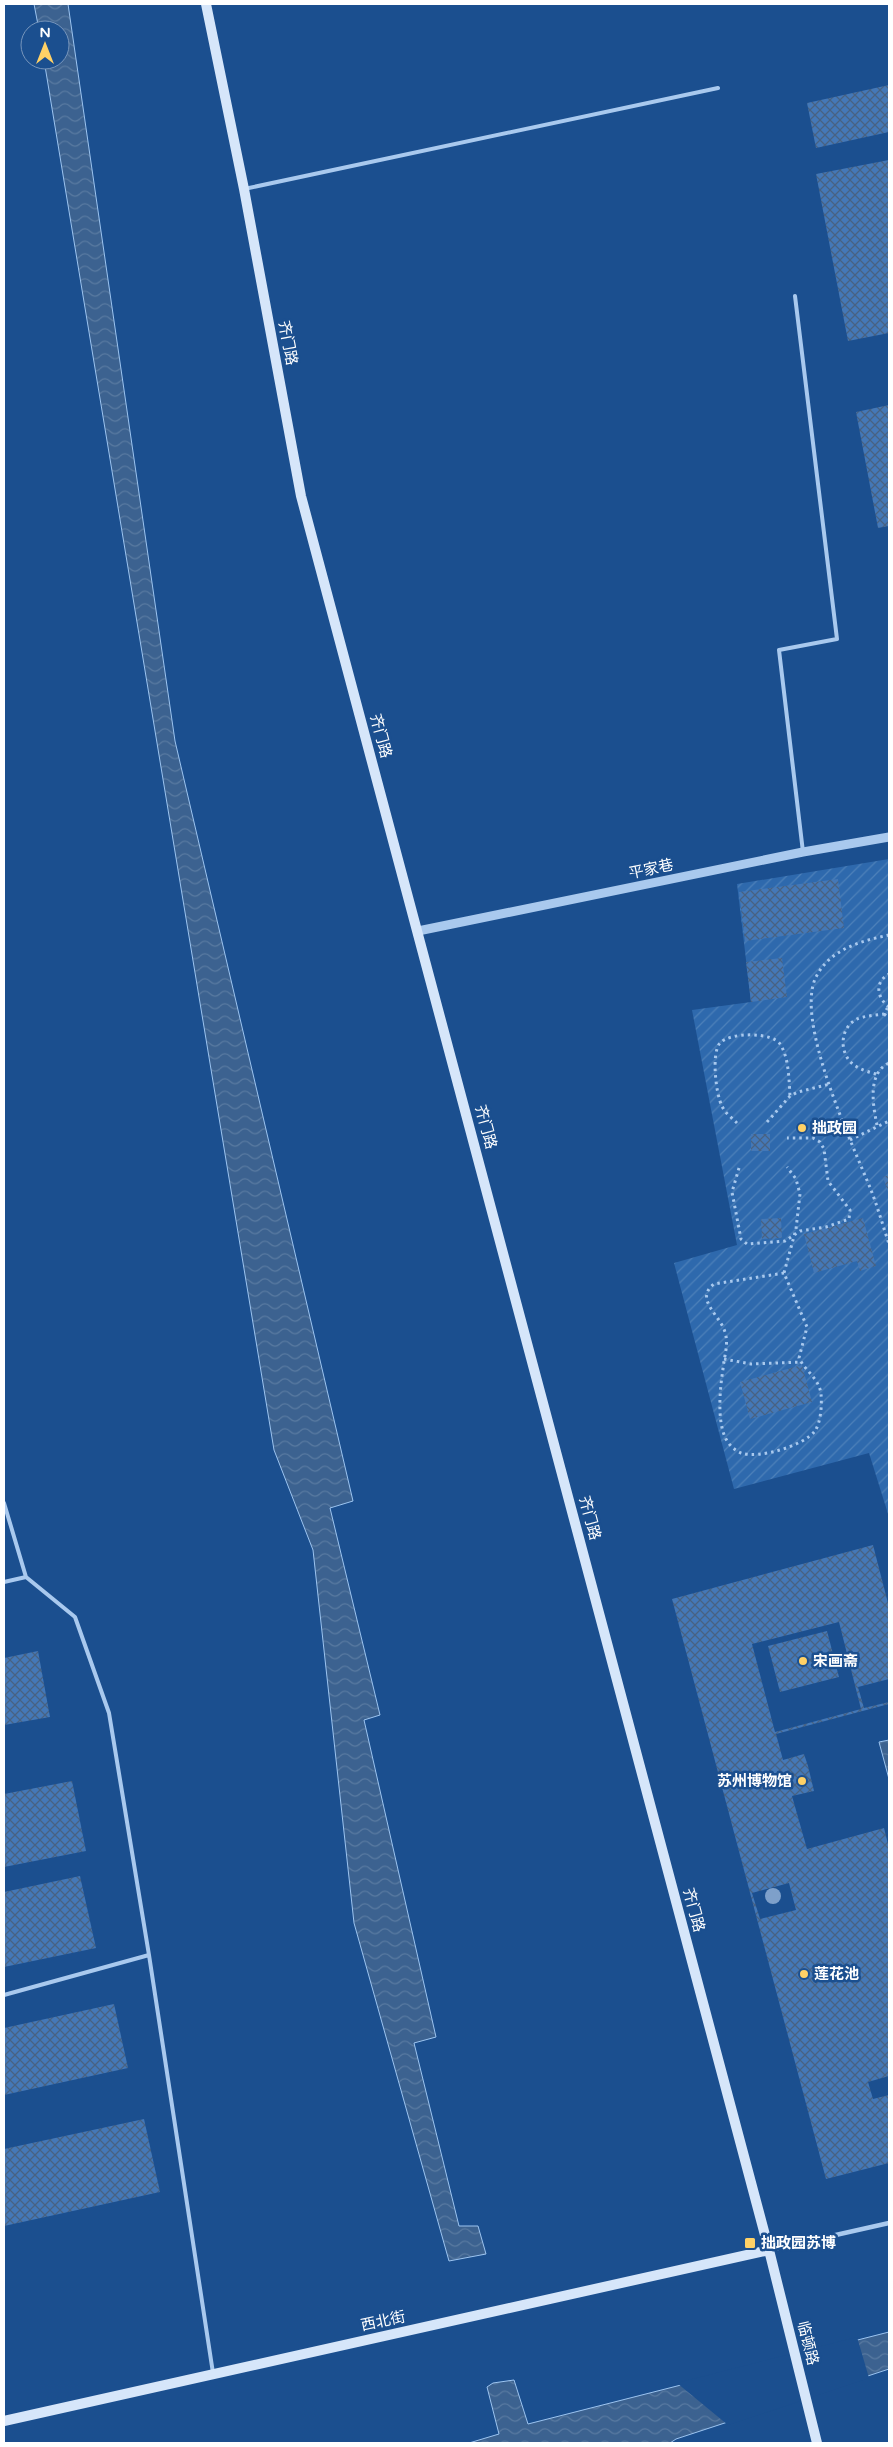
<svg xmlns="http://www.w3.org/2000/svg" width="893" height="2447" viewBox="0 0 893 2447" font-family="'Varela Round','Noto Sans SC',sans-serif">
<defs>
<pattern id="garden-furrows" width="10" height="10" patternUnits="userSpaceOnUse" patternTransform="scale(1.25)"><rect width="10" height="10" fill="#2e69ad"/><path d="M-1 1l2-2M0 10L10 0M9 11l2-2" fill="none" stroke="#4d80b9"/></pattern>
<pattern id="water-waves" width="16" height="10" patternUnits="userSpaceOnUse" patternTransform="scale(1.25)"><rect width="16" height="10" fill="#3c6290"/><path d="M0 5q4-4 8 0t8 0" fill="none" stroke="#597aa1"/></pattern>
<pattern id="building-cross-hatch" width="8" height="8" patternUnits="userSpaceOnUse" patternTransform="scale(1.25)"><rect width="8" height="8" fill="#4478b7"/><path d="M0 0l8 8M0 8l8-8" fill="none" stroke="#486282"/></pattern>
</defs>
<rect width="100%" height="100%" fill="#1b4f8f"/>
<path fill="url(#garden-furrows)" d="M889,859V1517L869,1453L734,1489L674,1263L737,1245L692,1010L751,1002L737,884Z"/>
<path fill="url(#water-waves)" stroke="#9cc4f0" d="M34,4H68L175,741L353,1501L330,1508L380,1715L364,1720L436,2037L414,2043L459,2226H478L486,2254L449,2261L354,1923L313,1550L274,1450L44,60H60V30H39Z
M889,1740V1779L879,1742Z
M889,2332V2369L676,2439L670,2443H469L499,2434L487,2387L493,2383L514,2380L528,2424Z"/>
<path fill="#1b4f8f" d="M857,2337L869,2378L728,2425L677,2383Z"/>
<path fill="url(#building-cross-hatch)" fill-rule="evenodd" d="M889,85V132L816,148L807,103Z
M889,160V333L848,341L816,174Z
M889,405V526L878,528L856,412Z
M838,879L844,928L745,941L739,892Z
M782,958L787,997L751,1002L746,962Z
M751,1134H770V1151H751Z
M889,1175V1195L883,1177Z
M781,1218L782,1238L762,1239L761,1219Z
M863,1218L876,1266L860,1271L857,1261L814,1273L804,1234Z
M802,1365L812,1402L750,1419L740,1382Z
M873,1545L889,1607V1679L858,1687L864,1708L889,1702V1704L776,1734L783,1760L804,1754L808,1766L814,1791L792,1796L807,1849L884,1828L889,1848V2076L868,2082L873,2099L889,2095V2163L826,2179L672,1599ZM839,1622L861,1709L775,1732L752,1644ZM789,1883L796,1910L760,1919L752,1893Z
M827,1631L839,1677L780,1692L768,1646Z
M38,1651L50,1717L4,1725V1658Z
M72,1781L86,1851L4,1867V1794Z
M80,1876L96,1948L4,1967V1892Z
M114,2004L128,2068L4,2095V2028Z
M144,2119L160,2192L4,2226V2149Z"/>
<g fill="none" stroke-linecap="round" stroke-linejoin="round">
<path stroke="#a9c9ee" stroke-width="3" stroke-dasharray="2.5 4" stroke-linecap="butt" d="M889,935C861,941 830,949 816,977C794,1021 853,1145 871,1190C878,1208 883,1226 889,1244
M889,1007C877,998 874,982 889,974
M884,1014L889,1018
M876,1074C869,1072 861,1070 854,1065C839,1054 839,1028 857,1019C864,1016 876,1015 884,1014L888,1007
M767,1122L790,1096L798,1092L830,1084
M737,1123C732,1118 725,1113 722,1106C716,1095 711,1053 720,1043C730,1032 772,1032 780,1044C789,1057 789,1081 790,1096
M877,1125C873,1106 867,1073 889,1063
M850,1140L889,1121
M739,1168L732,1192L741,1239L747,1244L785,1241L800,1231L826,1227L849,1219L850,1210L828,1181L824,1149L820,1142L813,1138H787
M784,1273L714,1284C694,1299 720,1315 725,1332C729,1345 724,1356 723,1369C720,1388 717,1419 725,1437C728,1444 734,1450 741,1453C759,1459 803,1446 815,1431C821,1422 822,1404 821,1394C819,1378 805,1371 799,1358L807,1327L784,1273L796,1229L800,1194L796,1179L787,1167
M724,1359L751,1364L801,1362"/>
<path stroke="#a9c9ee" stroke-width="4" d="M244,189L718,88
M795,296L837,639L779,650L803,852
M4,1503L26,1577L4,1582
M149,1955L213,2373
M4,1995L149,1955L109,1713L75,1617L26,1577"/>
<path stroke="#a9c9ee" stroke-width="4.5" d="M769,2250L889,2223"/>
<path stroke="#a9c9ee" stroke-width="9" d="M418,931L803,852L889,837"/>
<path stroke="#d6e6fa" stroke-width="10" d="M206,4L244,189L301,496L769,2250L817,2443
M4,2421L769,2250"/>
</g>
<circle fill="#7ea0ca" cx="773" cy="1896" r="8"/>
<g fill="#ffd166" stroke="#1b4f8f" stroke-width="2">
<circle cx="802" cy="1128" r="5"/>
<circle cx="803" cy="1661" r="5"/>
<circle cx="802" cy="1781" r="5"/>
<circle cx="804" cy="1974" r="5"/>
<rect x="744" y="2237" width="12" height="12" rx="2.5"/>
</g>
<g text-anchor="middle" stroke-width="5" stroke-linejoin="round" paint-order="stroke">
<g font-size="15" fill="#fff" stroke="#1b4f8f">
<text transform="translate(288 343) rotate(79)" y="5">齐门路</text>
<text transform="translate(381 736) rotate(75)" y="5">齐门路</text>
<text transform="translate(651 869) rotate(-12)" y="5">平家巷</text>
<text transform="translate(486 1127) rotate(75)" y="5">齐门路</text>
<text transform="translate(590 1518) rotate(75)" y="5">齐门路</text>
<text transform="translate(694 1910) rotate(75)" y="5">齐门路</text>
<text transform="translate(383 2321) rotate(-12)" y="5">西北街</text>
<text transform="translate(808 2343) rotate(76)" y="5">临顿路</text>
</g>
<g font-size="15" font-weight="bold" fill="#fff" stroke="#1b4f8f" text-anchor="start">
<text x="812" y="1133">拙政园</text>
<text x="813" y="1666">宋画斋</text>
<text x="792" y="1786" text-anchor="end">苏州博物馆</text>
<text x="814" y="1979">莲花池</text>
<text x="761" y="2248">拙政园苏博</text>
</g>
</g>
<rect width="893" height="2447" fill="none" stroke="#ffffff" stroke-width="10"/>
<g transform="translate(45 45)"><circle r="24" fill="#1b4f8f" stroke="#7695bc"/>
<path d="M0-4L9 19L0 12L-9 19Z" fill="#ffd166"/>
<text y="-8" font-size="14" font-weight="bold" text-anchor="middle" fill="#ffffff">N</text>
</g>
</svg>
